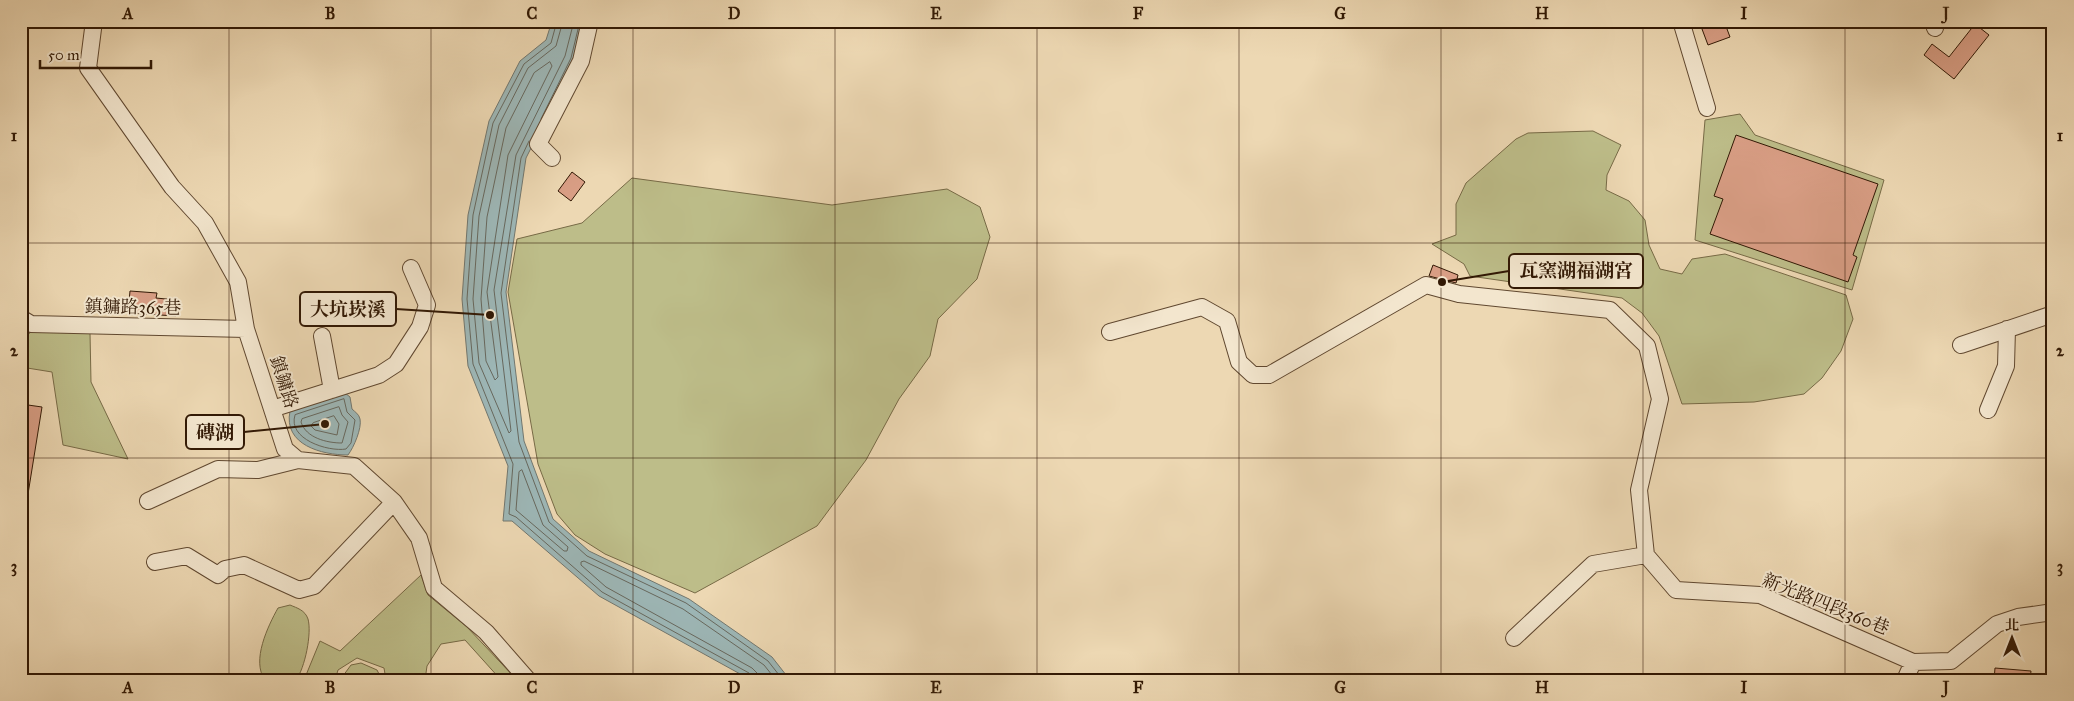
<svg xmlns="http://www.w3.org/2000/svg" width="2074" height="701" viewBox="0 0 2074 701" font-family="'IM FELL Great Primer','Noto Serif TC',serif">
<rect width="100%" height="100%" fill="#edd8b3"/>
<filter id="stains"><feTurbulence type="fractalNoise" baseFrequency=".004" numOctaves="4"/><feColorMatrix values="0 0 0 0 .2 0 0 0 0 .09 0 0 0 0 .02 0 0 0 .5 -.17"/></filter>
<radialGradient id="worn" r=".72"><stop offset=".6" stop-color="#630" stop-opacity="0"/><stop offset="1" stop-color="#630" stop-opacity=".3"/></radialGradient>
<path fill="#bdbd89" stroke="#776a46" d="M1740,114L1755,135L1884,180L1852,290L1695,240L1705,120Z
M1593,131L1621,145L1607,175L1606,190L1629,201L1645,220L1649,245L1660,269L1682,274L1692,259L1725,254L1846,295L1853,319L1841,351L1822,378L1804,394L1754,402L1682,404L1659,336L1642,313L1622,298L1470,276L1464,264L1432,244L1456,235V204L1466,183L1516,139L1528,133Z
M632,178L832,205L947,189L980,207L990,237L977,279L938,319L930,356L899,399L866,460L817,526L695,593L605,554L575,535L557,514L538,464L508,292L517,239L582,223Z
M32,330L90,333L91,382L128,459L63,445L52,372L21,367V344Z
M421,575L428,595L467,627L517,680H501L465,640L441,644L427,666L425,680H386L384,668L357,658L338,670L335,680H304L320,641L340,651Z
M290,605C297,608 305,610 308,619C312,633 305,668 296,680H265C251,661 268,626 278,608Z
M361,663L377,670L382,680H340L351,665Z"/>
<path fill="#9db7b7" stroke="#72776f" d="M552,21H585L576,59L526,158L506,292L524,441L553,519L589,551L689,599L772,657L790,680H751L599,596L512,521H503L508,466L468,366L462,299L468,215L489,121L520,61L546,40Z
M345,393L350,397L352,409C355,412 359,414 360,419C362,428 354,447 348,455C322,455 283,445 290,411Z"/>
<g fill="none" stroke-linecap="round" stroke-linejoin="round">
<path stroke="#67685e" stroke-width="1" d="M557,21L551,43L524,64L493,123L473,215L467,299L473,364L513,464L509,514L516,517L602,592L749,673L752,680
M563,21L556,46L528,68L499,125L479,216L473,299L479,363L509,433L511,431L494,290L516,155L565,56L574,21
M550,62L552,66L508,155L487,292L498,377L495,380L486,361L481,299L487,217L506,128L534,73Z
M541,119L571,58L580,21
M529,141L521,158L501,293L519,442L549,522L587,556L686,603L768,661L783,680
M344,399L347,412L355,420L351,443L346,449C328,452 287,439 295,415Z
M339,407L342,415L348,422L342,443C327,443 306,438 301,422L302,419Z
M334,416L339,424L337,435L315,430L311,426L313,423Z
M522,470L543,525L568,547L567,551H564L516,510L519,472Z
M758,680L757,673L752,668L606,587L581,565V562L584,561L683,609L764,665L776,680"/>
</g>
<path fill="#d99e85" stroke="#311804" d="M1699,21H1724L1730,37L1708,45Z
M1975,24L1989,35L1954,79L1924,55L1932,44L1949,57Z
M1736,135L1878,184L1853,255L1857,257L1848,282L1710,234L1723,199L1714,196Z
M572,172L585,182L571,201L558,191Z
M1433,265L1458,275L1456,283L1429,276Z
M130,291L157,293L156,298L176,300V316L128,313Z
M21,404L42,407L28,494L21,493Z
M1995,668L2031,671L2030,680H1994Z"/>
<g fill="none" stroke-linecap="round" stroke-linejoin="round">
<defs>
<path id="minor" d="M94,21L88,68L172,187L205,223L238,282L246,329L285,449L298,460L354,466L394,502L419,538L434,588L486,632L528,680
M1681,21L1707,108
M1933,21L1935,28
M552,158L538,144L581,61L590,21
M21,318L31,324L246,329
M1110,332L1202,307L1227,321L1239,362L1253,375H1269L1426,285L1459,294L1610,310L1647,346L1660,399L1639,490L1646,555L1676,590L1760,595L1913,662
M322,336L332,390
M1961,345L2053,314
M272,409L379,375L396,364L420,327L427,305L411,268
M1988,410L2006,366L2007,329
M148,501L218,469L258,470L298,460
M155,562L187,556L218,575L225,569L244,565L299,590L314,586L394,502
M1514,638L1593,564L1646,555
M1905,680L1913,662L1951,661L1997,624L2018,617L2053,612"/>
</defs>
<use href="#minor" stroke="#604830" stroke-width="18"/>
<use href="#minor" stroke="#f3e6ce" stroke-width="16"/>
</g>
<path fill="none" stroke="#311804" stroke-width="1" stroke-opacity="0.55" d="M229,21V680M431,21V680M633,21V680M835,21V680M1037,21V680M1239,21V680M1441,21V680M1643,21V680M1845,21V680M21,243H2053M21,458H2053"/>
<g text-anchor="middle" stroke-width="4" stroke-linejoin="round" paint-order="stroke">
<g font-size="18" fill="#311804" stroke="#f3e6ce">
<text transform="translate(133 307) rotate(1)" y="6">鎮鏞路365巷</text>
<text transform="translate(284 382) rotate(72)" y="6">鎮鏞路</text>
<text transform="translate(1826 604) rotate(22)" y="6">新光路四段360巷</text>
</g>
</g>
<path fill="none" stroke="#311804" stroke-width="2" d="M1442 282L1509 271M490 315L396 309M325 424L244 432"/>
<g fill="#311804" stroke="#f3e6ce" stroke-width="2">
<circle cx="1442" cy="282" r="5"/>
<circle cx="490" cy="315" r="5"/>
<circle cx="325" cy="424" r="5"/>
</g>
<g fill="#f3e6ce" stroke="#311804" stroke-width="2">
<rect x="1509" y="254" width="134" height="34" rx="5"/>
<rect x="300" y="292" width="96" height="34" rx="5"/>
<rect x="186" y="415" width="58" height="34" rx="5"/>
</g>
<g font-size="19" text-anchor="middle" font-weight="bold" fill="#311804">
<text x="1576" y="277">瓦窯湖福湖宮</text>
<text x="348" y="316">大坑崁溪</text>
<text x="215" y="439">磚湖</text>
</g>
<rect width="2074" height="701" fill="none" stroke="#edd8b3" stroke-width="55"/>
<g transform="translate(2012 638)" stroke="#f3e6ce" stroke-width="4" paint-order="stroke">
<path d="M0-4L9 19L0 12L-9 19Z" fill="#311804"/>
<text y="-8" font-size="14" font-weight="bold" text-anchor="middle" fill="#311804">北</text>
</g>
<path d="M40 60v8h111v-8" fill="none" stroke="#311804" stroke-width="2.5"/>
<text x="48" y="60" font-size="15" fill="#311804" stroke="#f3e6ce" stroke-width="4" paint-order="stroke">50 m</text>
<rect x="28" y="28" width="2018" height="646" fill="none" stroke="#311804" stroke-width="2"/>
<g font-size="16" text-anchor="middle" font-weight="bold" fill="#311804">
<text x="128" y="19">A</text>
<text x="330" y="19">B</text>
<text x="532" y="19">C</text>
<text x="734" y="19">D</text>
<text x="936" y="19">E</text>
<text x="1138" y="19">F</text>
<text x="1340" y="19">G</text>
<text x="1542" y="19">H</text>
<text x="1744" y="19">I</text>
<text x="1946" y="19">J</text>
<text x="14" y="141">1</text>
<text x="2060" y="141">1</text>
<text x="14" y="356">2</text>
<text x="2060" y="356">2</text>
<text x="14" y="572">3</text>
<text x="2060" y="572">3</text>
<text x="128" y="693">A</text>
<text x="330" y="693">B</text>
<text x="532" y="693">C</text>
<text x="734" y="693">D</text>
<text x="936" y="693">E</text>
<text x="1138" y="693">F</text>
<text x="1340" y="693">G</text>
<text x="1542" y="693">H</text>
<text x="1744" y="693">I</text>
<text x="1946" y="693">J</text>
</g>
<rect width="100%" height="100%" filter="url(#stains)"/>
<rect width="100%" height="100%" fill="url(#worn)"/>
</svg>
